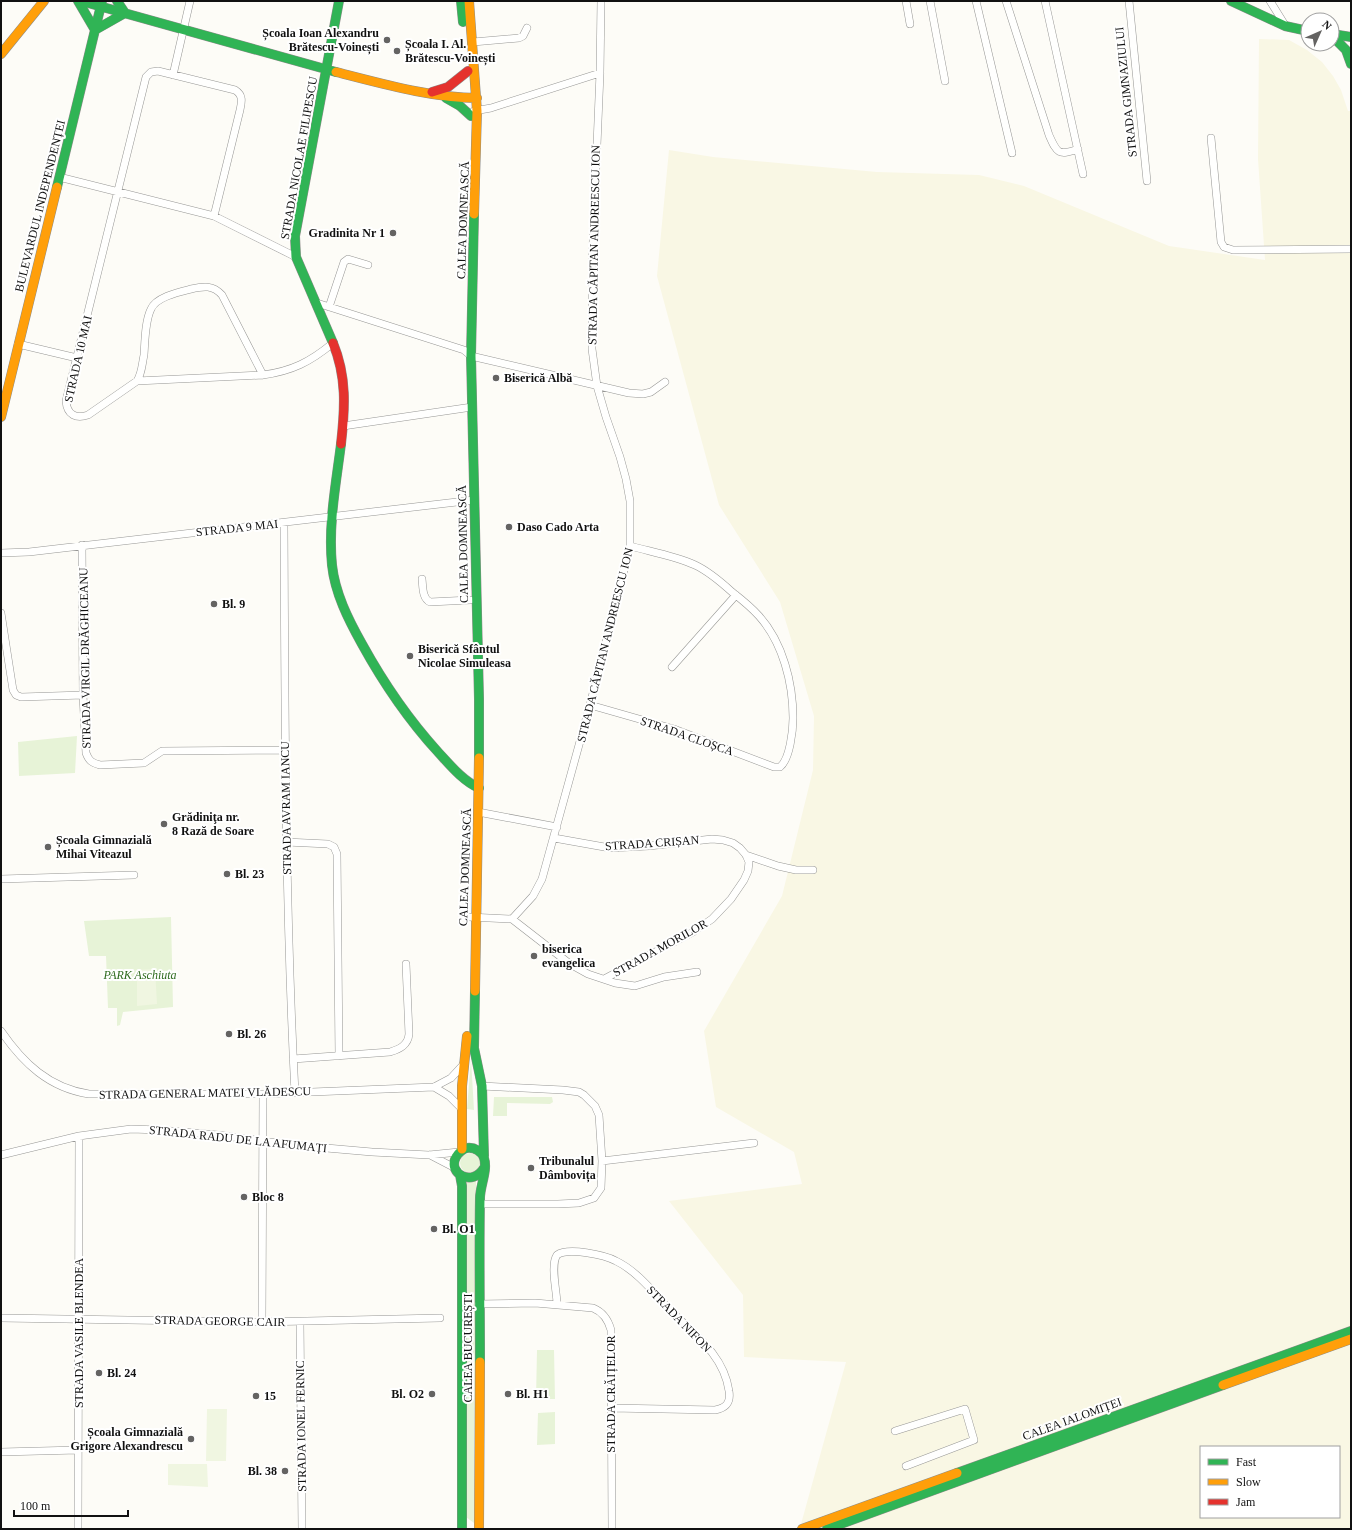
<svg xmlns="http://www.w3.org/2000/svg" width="1352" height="1530" viewBox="0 0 1352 1530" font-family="'Times New Roman',serif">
<rect width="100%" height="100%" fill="#fdfcf7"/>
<path fill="#f9f7e4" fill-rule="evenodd" d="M1259,39L1289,40L1307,50L1322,62L1333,76L1341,90L1348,111H1351V1529H802L801,1524L846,1362L744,1357L743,1295L669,1201L802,1184L794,1152L716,1107L704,1031L782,896L813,770L814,716L780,602L719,505L657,276L669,150L713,157L877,172L979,175L1024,186L1169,246L1265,260L1258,159ZM1201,1447H1339V1517H1201Z"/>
<path fill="#e7f3d7" d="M77,736L75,773L19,776L18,742Z
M171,917L173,1007L123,1012L120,1025L117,1026V1008H108L106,956H89L84,921Z
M471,1059L474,1110L467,1109Z
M494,1097H552L553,1102L550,1104L507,1103V1116H493Z
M460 1163a10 10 0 1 1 20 0a10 10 0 1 1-20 0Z
M466,1180H476L474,1523L466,1517Z
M537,1350H554L555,1399H536Z
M555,1412V1444L537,1445L538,1413Z"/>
<path fill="#f0f6e1" d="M155,969L157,1004L137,1006V970Z
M207,1409H227L226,1461H206Z
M168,1464H207L208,1487L168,1485Z"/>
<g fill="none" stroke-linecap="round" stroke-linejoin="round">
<defs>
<path id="street" d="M906,1L910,24
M930,1L945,81
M976,1L1012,153
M1006,1L1049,135C1057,153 1058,156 1078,149
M1045,1L1083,174
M1129,1L1147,181
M1270,1L1285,25
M473,42L519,38L523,36L527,28
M173,75L190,1
M474,111L491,108L600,73
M1211,138L1221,242L1224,247L1233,250L1351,249
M59,177L214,216L296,257
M214,216L240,110C242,101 243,95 235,90L158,71L151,72L146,77L66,401C67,415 76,419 88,415L137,381L263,375C292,371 310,362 333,343
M317,303L464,350L471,356L629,393L643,394L651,392L665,382
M329,307L344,262L348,259L368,265
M18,344L77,358
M137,381C142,373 142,364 144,355C145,341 145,321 151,309C156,297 179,292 191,289C204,286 213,285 222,295L263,375
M343,426L472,407
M284,523C285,713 285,903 295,1093
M82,545L83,695L86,753C89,761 92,763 100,765L144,763L162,751L285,750
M1,553L29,552L474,500
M422,579C423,587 422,598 430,602L470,600
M1,613L13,690L16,695L21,697L83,695
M672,667L736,595
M590,705L674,729L774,767H780C790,759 793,730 793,718C793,683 783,643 759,616C751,607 741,599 732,592C721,582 708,571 695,565C675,556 652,552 630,546
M478,812L557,827
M554,838L610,848L649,846L712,839L723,840L733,843L740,848L746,855L749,862L748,871L744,880L731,899L712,919L693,932L604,979
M286,842L328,844L334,847L337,854L339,1056
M746,855L778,866L796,870H813
M1,879L134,875
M469,917L512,919L570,964L588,974L615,983L635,986L664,977L697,972
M512,919L533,896L542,879L590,705L630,546V501L626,479L620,457L606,417L597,386L592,349V265L600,73L601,1
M1,1031C23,1063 49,1088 89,1094H263L434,1087L451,1078L464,1064
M293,1059L390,1052C400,1049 408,1045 409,1034L406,964
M434,1087L449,1096L461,1108
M1,1155L79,1136L131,1129L160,1130L218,1135L292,1145L372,1152L429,1155L459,1152
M430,1155L455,1168
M602,1161L754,1143
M480,1204H558L579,1203L594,1198L601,1188L602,1161L599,1115L595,1106L584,1095L579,1092L563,1090L482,1086
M479,1304L535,1303L593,1308C603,1312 608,1319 611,1330L612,1529
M557,1304C557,1292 550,1265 557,1255C568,1247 605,1255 616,1261C637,1271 654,1293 670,1310C694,1334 724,1355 729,1391C731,1403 726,1408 715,1410L611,1408
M1,1318L262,1322L440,1318
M262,1322L263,1094
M300,1322L302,1529
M895,1431L965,1409L974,1440L906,1466
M1,1452L78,1450
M78,1529L79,1136"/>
<path id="fast" d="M78,1L95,30
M81,1L336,72
M117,1L125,13
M461,1L463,22
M1231,1L1285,26L1308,31
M95,30L125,13
M1332,34L1351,37
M1337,41L1346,50L1351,64
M446,98L460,106L471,116
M57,187L102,1
M474,214L471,356L479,699V758
M333,343L296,257L295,236L339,1
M341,444C336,484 328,525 332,565C335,593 348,619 362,644C384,684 407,718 438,752C450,765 463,781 479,788
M475,991L474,1048L482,1086L484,1156
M460,1175L462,1186V1529
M480,1362C480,1307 479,1252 480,1198C480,1186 488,1170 484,1158C482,1152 475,1147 467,1148C463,1149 458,1153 456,1157C447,1174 473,1187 484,1168
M957,1473L1351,1331
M827,1529L1223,1385"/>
<path id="slow" d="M469,1L477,111L474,214
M1,54L44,1
M336,72C380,83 431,98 477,98
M1,417L57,187
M475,991L479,758
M462,1149V1086L467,1036
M1223,1385L1351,1339
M479,1529L480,1362
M802,1529L957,1473"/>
<path id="jam" d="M432,92L448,87L468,71
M333,343C347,377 345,408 341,444"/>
</defs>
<use href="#street" stroke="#979795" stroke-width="8"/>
<use href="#fast" stroke="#8e8d8b" stroke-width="10"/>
<use href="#slow" stroke="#8e8d8b" stroke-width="10"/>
<use href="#jam" stroke="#8e8d8b" stroke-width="10"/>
<use href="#street" stroke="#fffffe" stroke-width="7"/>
<use href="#fast" stroke="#30b455" stroke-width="9"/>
<use href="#slow" stroke="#ff9f0a" stroke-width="9"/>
<use href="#jam" stroke="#e5322d" stroke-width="9"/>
</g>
<g fill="#646362" stroke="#fff" stroke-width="1.5">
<circle cx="387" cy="40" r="4"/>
<circle cx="397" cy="51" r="4"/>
<circle cx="393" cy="233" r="4"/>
<circle cx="496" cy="378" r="4"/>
<circle cx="509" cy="527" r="4"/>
<circle cx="214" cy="604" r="4"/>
<circle cx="410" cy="656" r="4"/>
<circle cx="164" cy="824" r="4"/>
<circle cx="48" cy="847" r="4"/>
<circle cx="227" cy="874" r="4"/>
<circle cx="534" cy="956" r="4"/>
<circle cx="229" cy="1034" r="4"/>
<circle cx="531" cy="1168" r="4"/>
<circle cx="244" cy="1197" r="4"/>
<circle cx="434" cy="1229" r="4"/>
<circle cx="99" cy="1373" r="4"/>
<circle cx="432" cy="1394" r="4"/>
<circle cx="508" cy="1394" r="4"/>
<circle cx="256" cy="1396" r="4"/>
<circle cx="191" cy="1439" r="4"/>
<circle cx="285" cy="1471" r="4"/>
</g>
<g text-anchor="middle" stroke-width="4" stroke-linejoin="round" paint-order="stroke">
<g font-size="12" font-weight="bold" fill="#111" stroke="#fff" text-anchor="start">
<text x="379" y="37" text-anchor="end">Școala Ioan Alexandru<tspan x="379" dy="14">Brătescu-Voinești</tspan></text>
<text x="405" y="48">Școala I. Al.<tspan x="405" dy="14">Brătescu-Voinești</tspan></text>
<text x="385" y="237" text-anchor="end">Gradinita Nr 1</text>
<text x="504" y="382">Biserică Albă</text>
<text x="517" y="531">Daso Cado Arta</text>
<text x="222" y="608">Bl. 9</text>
<text x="418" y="653">Biserică Sfântul<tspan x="418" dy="14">Nicolae Simuleasa</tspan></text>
<text x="172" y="821">Grădiniţa nr.<tspan x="172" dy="14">8 Rază de Soare</tspan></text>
<text x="56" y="844">Școala Gimnazială<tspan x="56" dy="14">Mihai Viteazul</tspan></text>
<text x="235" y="878">Bl. 23</text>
<text x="542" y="953">biserica<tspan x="542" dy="14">evangelica</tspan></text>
<text x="237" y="1038">Bl. 26</text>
<text x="539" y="1165">Tribunalul<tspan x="539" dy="14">Dâmbovița</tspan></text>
<text x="252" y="1201">Bloc 8</text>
<text x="442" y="1233">Bl. O1</text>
<text x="107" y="1377">Bl. 24</text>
<text x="424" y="1398" text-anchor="end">Bl. O2</text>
<text x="516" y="1398">Bl. H1</text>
<text x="264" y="1400">15</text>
<text x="183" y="1436" text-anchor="end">Școala Gimnazială<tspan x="183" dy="14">Grigore Alexandrescu</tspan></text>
<text x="277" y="1475" text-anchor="end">Bl. 38</text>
</g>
<g font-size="12" fill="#111" stroke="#fff">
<text transform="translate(1126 92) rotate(-96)" y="4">STRADA GIMNAZIULUI</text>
<text transform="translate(299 158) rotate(-80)" y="4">STRADA NICOLAE FILIPESCU</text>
<text transform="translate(40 206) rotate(-76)" y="4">BULEVARDUL INDEPENDENȚEI</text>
<text transform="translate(463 220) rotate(-88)" y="4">CALEA DOMNEASCĂ</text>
<text transform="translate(594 245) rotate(-89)" y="4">STRADA CĂPITAN ANDREESCU ION</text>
<text transform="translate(78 359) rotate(-77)" y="4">STRADA 10 MAI</text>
<text transform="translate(237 528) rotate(-6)" y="4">STRADA 9 MAI</text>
<text transform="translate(463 544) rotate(-91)" y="4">CALEA DOMNEASCĂ</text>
<text transform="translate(605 645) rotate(-76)" y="4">STRADA CĂPITAN ANDREESCU ION</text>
<text transform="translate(85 658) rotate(-91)" y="4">STRADA VIRGIL DRĂGHICEANU</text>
<text transform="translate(687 736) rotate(19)" y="4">STRADA CLOȘCA</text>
<text transform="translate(286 808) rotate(-91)" y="4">STRADA AVRAM IANCU</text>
<text transform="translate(652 843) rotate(-4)" y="4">STRADA CRIȘAN</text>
<text transform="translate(465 867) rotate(-88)" y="4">CALEA DOMNEASCĂ</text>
<text transform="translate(660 948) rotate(-29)" y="4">STRADA MORILOR</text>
<text transform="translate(205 1093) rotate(-1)" y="4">STRADA GENERAL MATEI VLĂDESCU</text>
<text transform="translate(238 1139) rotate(6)" y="4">STRADA RADU DE LA AFUMAȚI</text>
<text transform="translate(679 1319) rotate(46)" y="4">STRADA NIFON</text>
<text transform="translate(220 1321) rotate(1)" y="4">STRADA GEORGE CAIR</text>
<text transform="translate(79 1333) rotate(-90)" y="4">STRADA VASILE BLENDEA</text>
<text transform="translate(468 1348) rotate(-90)" y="4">CALEA BUCUREȘTI</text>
<text transform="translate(611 1394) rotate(-90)" y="4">STRADA CRĂIȚELOR</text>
<text transform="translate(1072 1419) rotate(-20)" y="4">CALEA IALOMIȚEI</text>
<text transform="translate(301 1426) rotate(-91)" y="4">STRADA IONEL FERNIC</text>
</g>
<g font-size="12" font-style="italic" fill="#2f6b1f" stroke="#fff">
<text x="140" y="979">PARK Aschiuta</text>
</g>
</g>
<rect width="1352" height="1530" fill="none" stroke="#111111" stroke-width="4"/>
<rect x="1200" y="1446" width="140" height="72" fill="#ffffff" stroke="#a0a0a0"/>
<rect x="1208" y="1459" width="20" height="6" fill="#30b455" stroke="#a0a0a0"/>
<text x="1236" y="1466" font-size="12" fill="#111111">Fast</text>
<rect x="1208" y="1479" width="20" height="6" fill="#ff9f0a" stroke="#a0a0a0"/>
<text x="1236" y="1486" font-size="12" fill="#111111">Slow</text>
<rect x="1208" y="1499" width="20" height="6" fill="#e5322d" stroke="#a0a0a0"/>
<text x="1236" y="1506" font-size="12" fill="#111111">Jam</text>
<g transform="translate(1320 32) rotate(45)"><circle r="19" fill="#ffffff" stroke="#a0a0a0"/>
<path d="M0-3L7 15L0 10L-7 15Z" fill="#646362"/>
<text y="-6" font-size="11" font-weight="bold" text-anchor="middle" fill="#111111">N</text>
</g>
<path d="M14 1510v6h114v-6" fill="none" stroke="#111111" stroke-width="2"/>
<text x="20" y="1510" font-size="12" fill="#111111" stroke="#ffffff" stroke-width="3" paint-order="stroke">100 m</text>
</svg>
